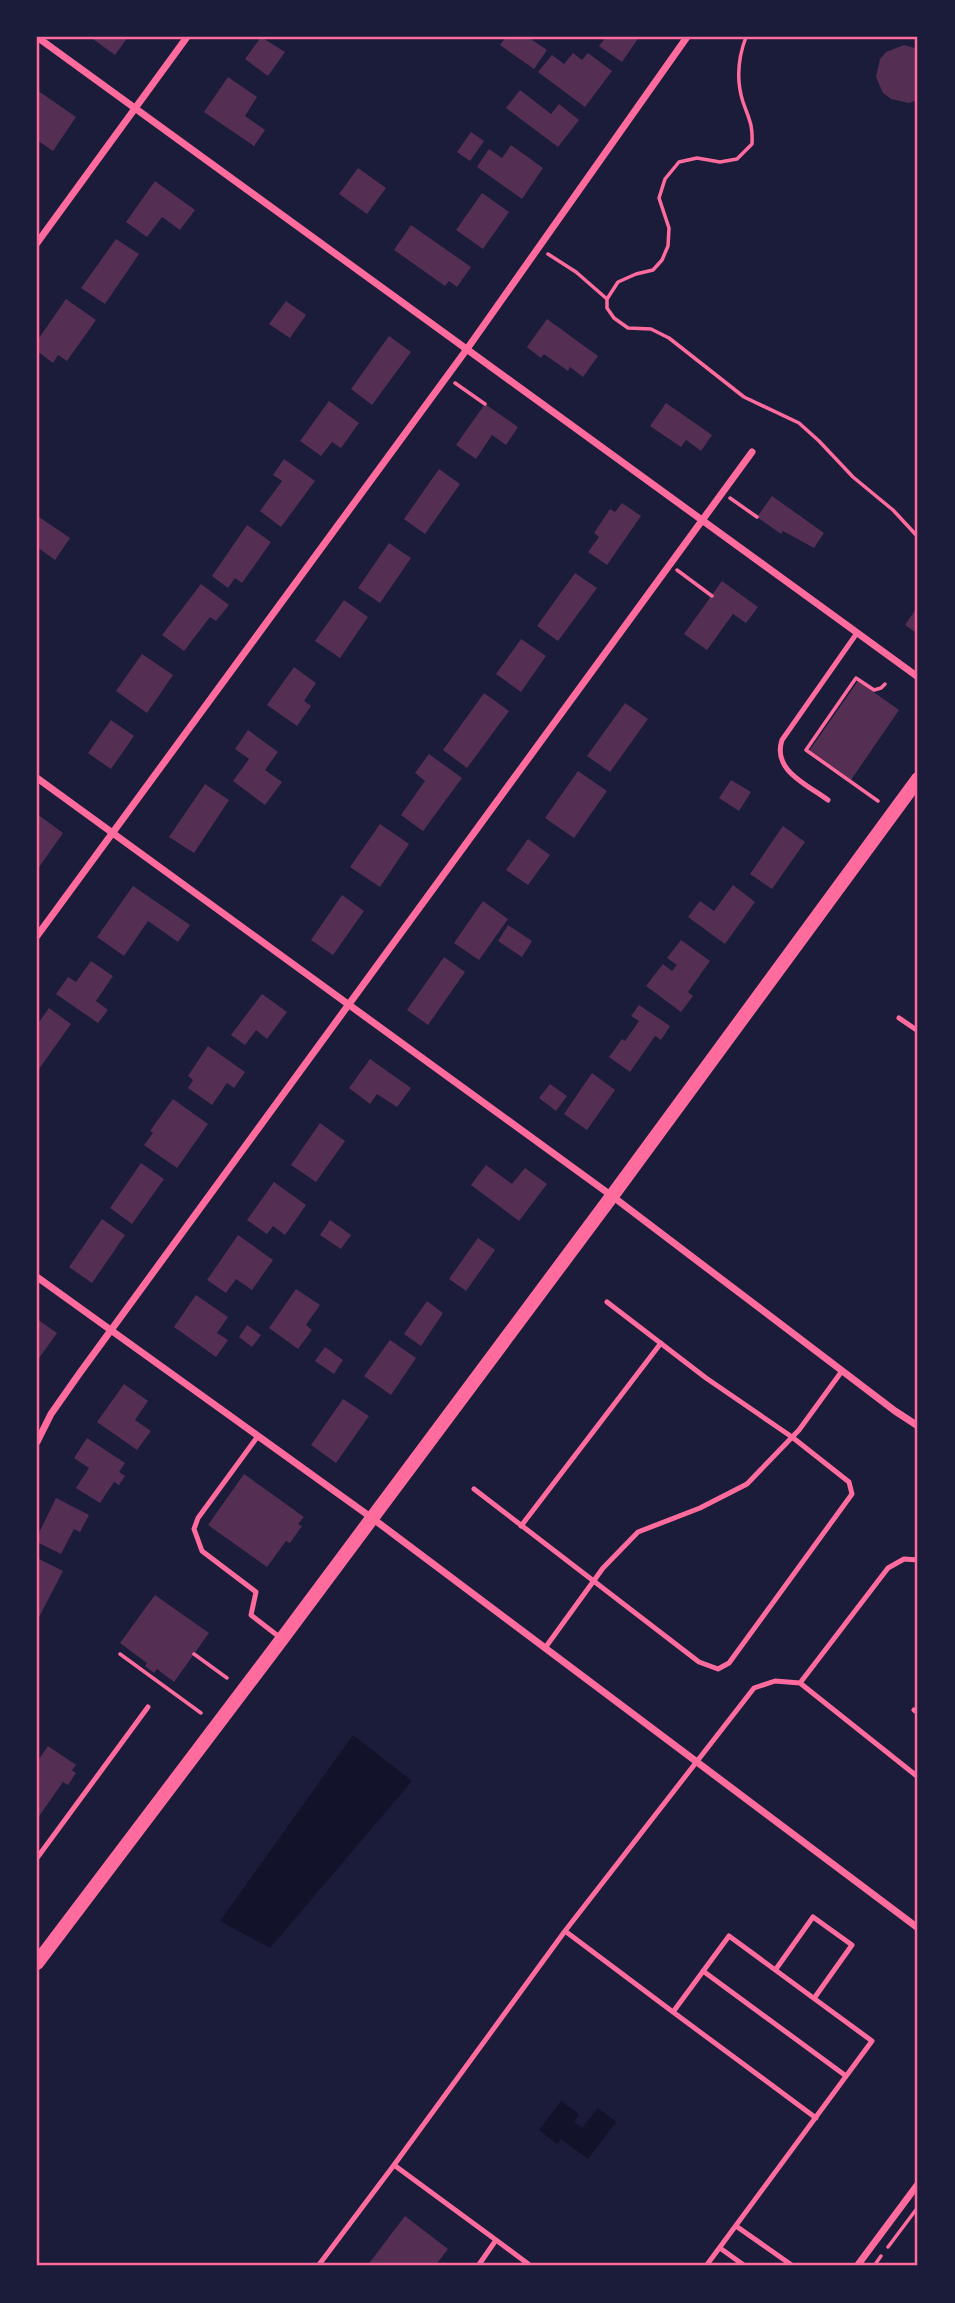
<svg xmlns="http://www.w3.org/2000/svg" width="955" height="2303" viewBox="0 0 955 2303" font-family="'DejaVu Sans',sans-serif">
<rect width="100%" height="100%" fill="#1b1b3a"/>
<path fill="#12122b" d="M353,1735L412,1781L270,1948L220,1921Z
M561,2101L579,2114L574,2122L582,2128L598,2108L616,2122L588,2159L561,2139L557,2144L539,2130Z"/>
<path fill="#542f53" d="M90,37H128L115,55Z
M261,37L285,52L268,76L245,59Z
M506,37H528L547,50L534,69L500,45Z
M606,37H639L622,62L599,46Z
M904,45L918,49V100L909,103L891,99L883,93L876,77L880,59L886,52Z
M573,53L582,60L588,53L612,71L585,107L538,72L552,55L564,64Z
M228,77L257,97L245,116L265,130L254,146L204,112Z
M37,90L76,117L53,151L37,140Z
M520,90L551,114L559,104L579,120L558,147L506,108Z
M471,132L484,141L470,161L457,152Z
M511,145L543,168L522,199L477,167L489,149L502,158Z
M358,168L386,188L367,214L339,194Z
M155,181L195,210L180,230L162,217L147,237L126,222Z
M482,193L509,212L483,249L456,230Z
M411,225L471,267L457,287L449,281L445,286L394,250Z
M116,239L139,254L105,304L81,288Z
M66,299L96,320L67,361L58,355L53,363L37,351V341Z
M286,301L306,315L290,338L269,324Z
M547,319L598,356L583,377L570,367L568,371L544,354L541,358L527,347Z
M389,336L411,352L372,405L351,389Z
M329,401L359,423L341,448L332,442L321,456L300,441Z
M666,403L712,435L701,451L686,440L681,447L650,426Z
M485,404L518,427L506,445L492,435L476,459L456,445Z
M284,459L315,481L281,527L260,511L282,481L273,475Z
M439,469L460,484L425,534L404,519Z
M772,496L824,533L814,548L783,531L781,534L757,517Z
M622,503L641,516L607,565L588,552L599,537L594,533L610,509L615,512Z
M39,517L70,538L55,560L37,547V520Z
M247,525L271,542L242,583L235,578L228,588L212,576Z
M389,543L411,558L380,603L358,588Z
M575,573L597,588L558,641L537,626Z
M722,581L758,607L746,623L733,614L707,650L684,634Z
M201,584L229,605L216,621L210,617L184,651L162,635Z
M344,600L368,617L340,658L315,641Z
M918,606V634L905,625Z
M521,639L546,656L521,692L496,674Z
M142,654L173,675L147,713L116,691Z
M294,667L316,683L304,701L311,706L297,726L267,705Z
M858,681L899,710L851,780L809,751Z
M484,693L509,711L467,768L443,750Z
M625,703L648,719L610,772L587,756Z
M111,720L134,736L111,769L88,753Z
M248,730L278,752L265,770L282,782L265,805L233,781L249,759L235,749Z
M429,754L462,778L423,831L401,815L425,781L415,773Z
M578,771L607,791L574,838L545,818Z
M731,780L751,792L739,811L719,798Z
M205,784L229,800L194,853L169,837Z
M37,814L63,833L37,870Z
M380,824L409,844L380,887L350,867Z
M783,826L805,842L772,889L750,874Z
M528,839L550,855L528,885L506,870Z
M733,885L755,902L725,944L688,917L700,901L714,911Z
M133,886L190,925L178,942L148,921L124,956L97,937Z
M342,895L364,911L333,955L311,940Z
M483,901L508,919L479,960L454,943Z
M508,925L532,941L522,957L498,941Z
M681,940L710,961L688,992L693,996L681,1012L646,986L663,964L672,971L677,965L667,958Z
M444,957L465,972L428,1025L407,1010Z
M91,961L113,976L96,1001L108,1010L98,1023L56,994L68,977L76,982Z
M262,994L287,1012L267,1039L256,1030L245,1045L231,1035Z
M639,1005L670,1026L661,1040L655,1036L630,1072L609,1057L622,1039L625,1041L639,1021L631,1016Z
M49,1008L71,1024L39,1069L37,1067V1025Z
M208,1046L245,1072L234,1088L227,1083L212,1105L188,1088L193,1080L188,1076Z
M370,1059L411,1088L397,1107L377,1094L370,1104L349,1088Z
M592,1073L615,1090L587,1130L564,1114Z
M550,1084L567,1096L556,1111L539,1098Z
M173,1099L208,1124L177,1168L144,1145L153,1133L150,1131Z
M320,1123L345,1141L316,1182L291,1165Z
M141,1163L164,1179L132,1224L110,1208Z
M486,1165L512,1184L525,1168L547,1184L519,1221L471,1185Z
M274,1182L306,1205L285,1235L273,1226L267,1234L247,1220Z
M102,1219L125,1235L92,1283L69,1267Z
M330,1220L351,1235L341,1249L320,1235Z
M238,1235L273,1260L252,1290L236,1279L226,1293L207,1280Z
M478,1238L495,1250L466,1291L449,1279Z
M296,1289L320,1305L306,1325L312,1330L298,1349L269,1328Z
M196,1295L228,1317L217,1333L228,1340L216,1357L174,1327Z
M427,1301L443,1313L421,1346L404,1334Z
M37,1319L57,1333L37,1361Z
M247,1325L261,1335L252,1347L239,1337Z
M390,1340L416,1358L391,1395L364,1376Z
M325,1347L343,1360L334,1374L315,1361Z
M124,1384L148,1401L135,1420L151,1431L137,1450L97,1422Z
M343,1399L369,1416L336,1463L311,1445Z
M87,1438L125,1463L119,1472L125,1476L119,1485L114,1482L100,1503L76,1488L89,1468L74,1458Z
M244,1474L304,1517L298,1524L302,1526L290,1543L286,1541L267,1567L208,1525Z
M56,1498L89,1515L80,1532L74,1529L61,1554L37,1542V1537Z
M39,1559L63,1571L39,1617L37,1616V1563Z
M155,1595L209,1633L174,1682L157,1669L154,1673L145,1666L147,1663L120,1643Z
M48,1746L76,1765L72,1770L76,1773L68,1785L63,1782L37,1819V1762Z
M405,2216L448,2249L435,2266H367Z"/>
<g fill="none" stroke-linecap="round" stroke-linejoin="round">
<path stroke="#ff6b9d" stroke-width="3.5" d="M746,37C738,58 736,80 743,102C749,119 753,124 752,144L737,159L720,162L697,158L679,162L665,179L659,198L669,228L668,246L662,260L653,270L636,274L618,282L607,299V308L614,318L628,328L651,329L669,338L744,397L799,423L819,441L853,477L893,510L918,537
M548,254L576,272L607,299
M455,383L485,404
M730,498L757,517
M677,570L712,596
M878,801L806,750L856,678L874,690L881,688L885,684
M120,1654L201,1713
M194,1654L227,1678
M888,2247L918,2207
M874,2266L881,2256"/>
<path stroke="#ff6b9d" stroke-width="5" d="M828,800C806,784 772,770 782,740L857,633
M899,1018L918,1031
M258,1436L198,1518L194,1529L202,1551L256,1592L251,1615L282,1639
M474,1489L699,1662L718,1669L729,1663L852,1494L849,1482L792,1437L706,1378L607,1302
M521,1526L661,1343
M545,1648L603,1568L638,1532L700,1508L747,1484L799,1430L842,1371
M800,1683L918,1777
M914,1710L918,1713
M37,1858L148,1707
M565,1931L754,1688L775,1681L800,1683L888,1568L904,1559L918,1560
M776,1969L813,1917L852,1945L815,1997
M703,1971L846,2076
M673,2012L816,2118
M736,2226L793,2266
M496,2240L531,2266
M720,2248L745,2266
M318,2266L394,2165
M478,2266L496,2240L394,2165L565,1931L673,2012L729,1936L872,2041L706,2266"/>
<path stroke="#ff6b9d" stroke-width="7" d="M37,37L918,677
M37,243L187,37
M37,778L612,1196L895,1411L918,1426
M37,936L467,349L687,37
M37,1277L372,1518L918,1928
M37,1442L51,1414L79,1374L752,452
M857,2266L918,2184"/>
<path stroke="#ff6b9d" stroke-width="14" d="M37,1963L282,1639L612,1196L918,779"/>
</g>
<rect width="955" height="2303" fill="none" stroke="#1b1b3a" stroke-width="77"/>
<rect x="38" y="38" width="878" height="2226" fill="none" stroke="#ff6b9d" stroke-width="2.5"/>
</svg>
